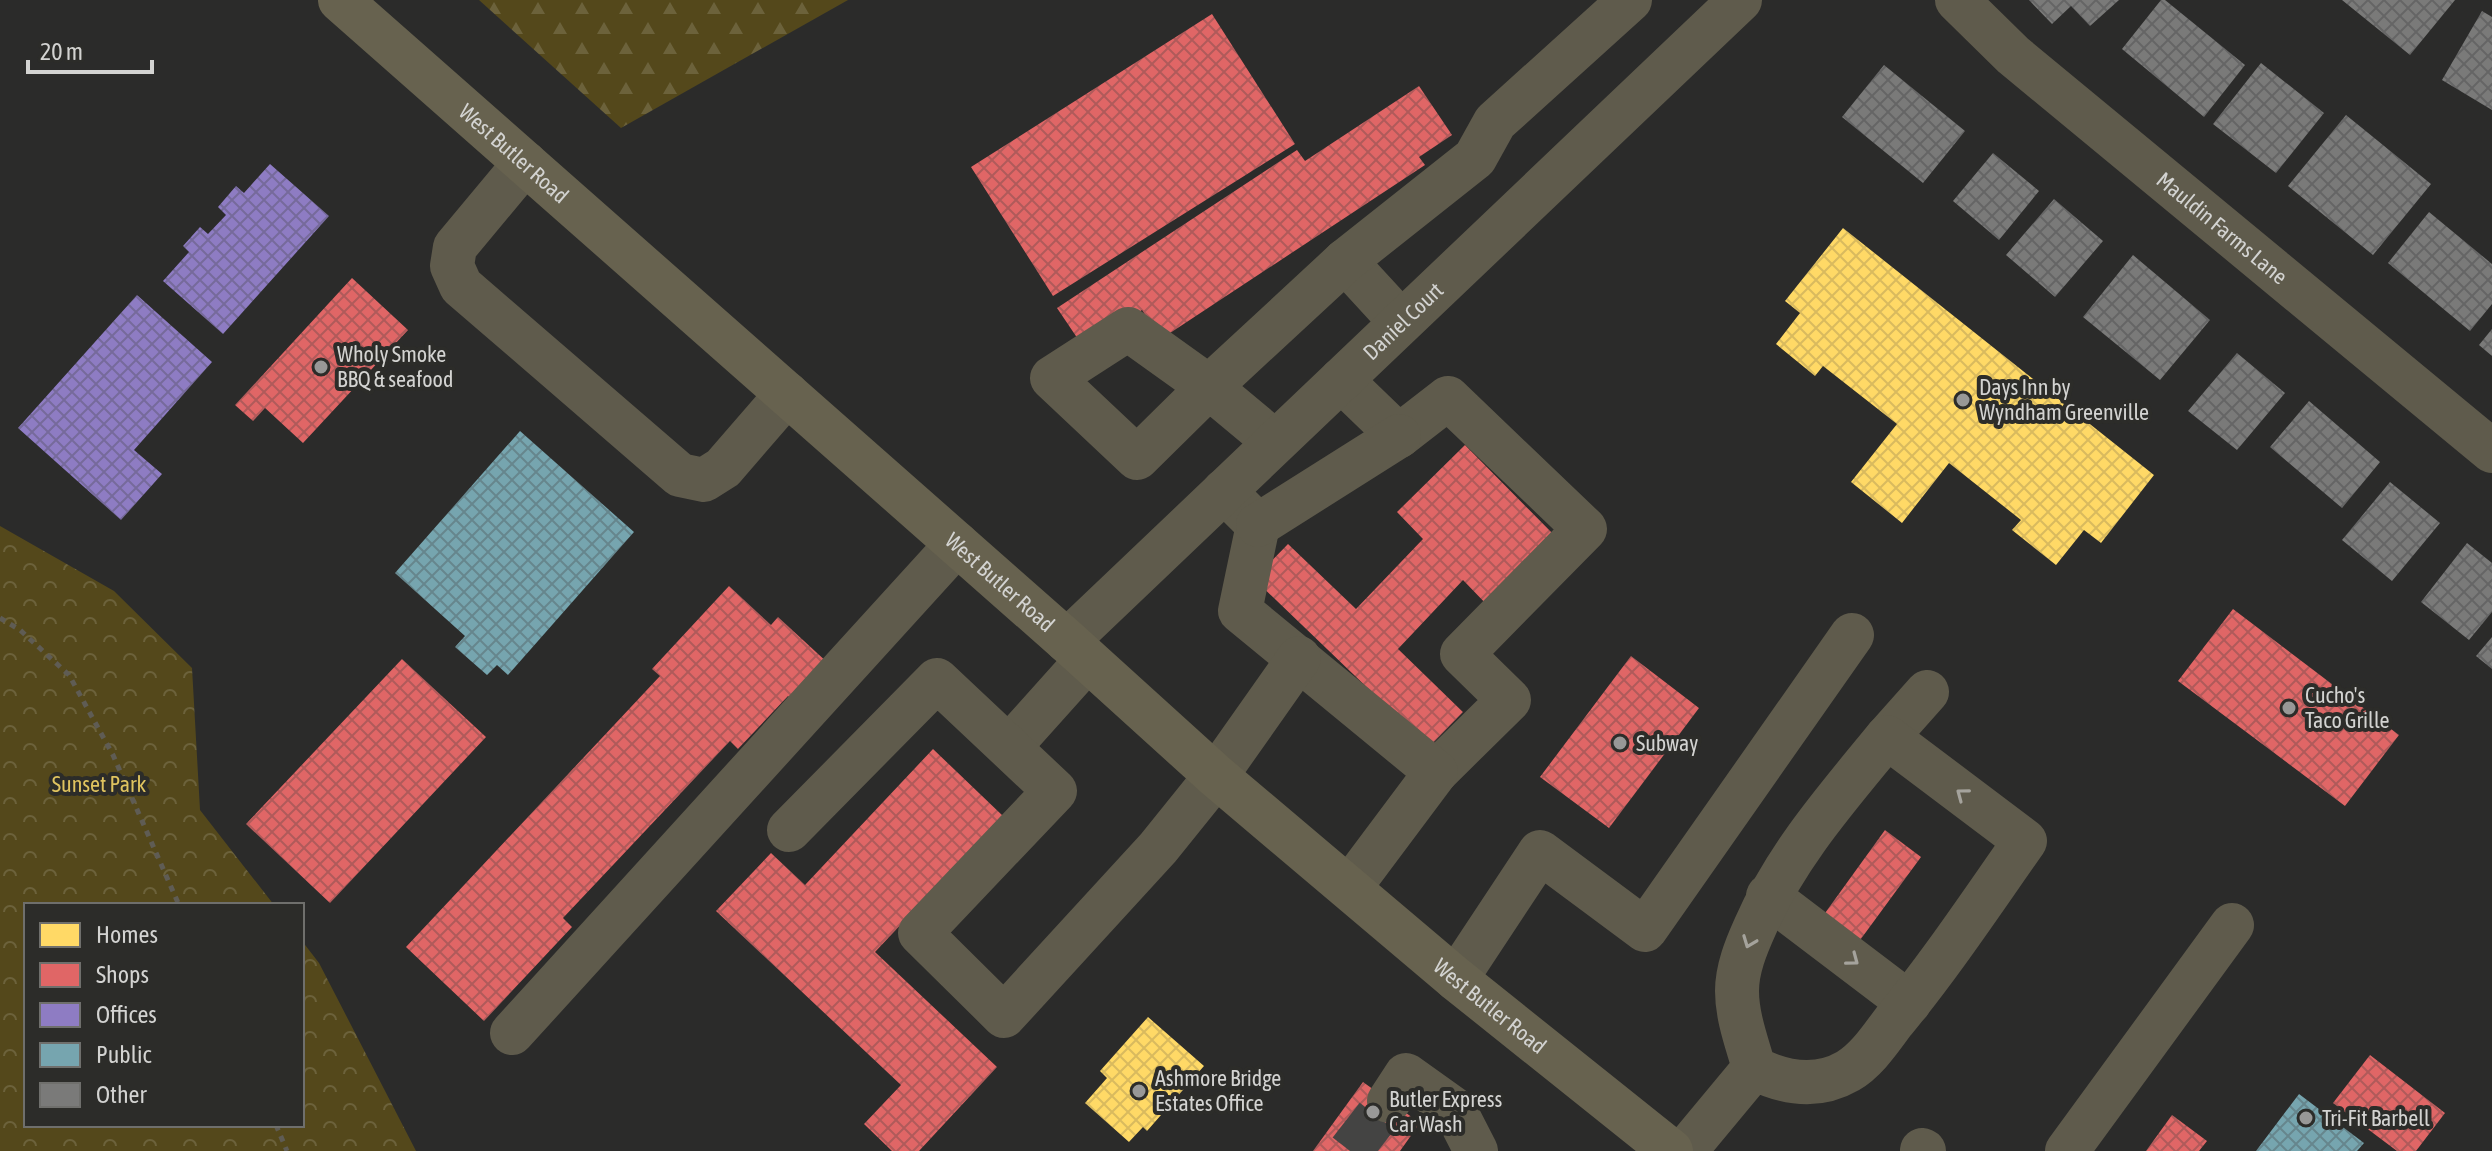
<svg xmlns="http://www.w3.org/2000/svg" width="2492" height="1151" viewBox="0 0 2492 1151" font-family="'Asap Condensed',sans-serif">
<defs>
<pattern id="forest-firs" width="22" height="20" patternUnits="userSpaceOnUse" patternTransform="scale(2)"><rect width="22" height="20" fill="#54481b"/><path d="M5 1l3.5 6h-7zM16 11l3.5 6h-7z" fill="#6c623b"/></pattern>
<pattern id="park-crowns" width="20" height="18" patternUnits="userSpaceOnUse" patternTransform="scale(2)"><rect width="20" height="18" fill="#54481b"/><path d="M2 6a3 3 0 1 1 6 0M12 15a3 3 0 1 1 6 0" fill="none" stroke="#6c623b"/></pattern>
<pattern id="homes-cross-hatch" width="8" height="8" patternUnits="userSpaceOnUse" patternTransform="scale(2)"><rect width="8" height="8" fill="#ffd966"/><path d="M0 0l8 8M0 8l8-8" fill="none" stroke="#d9ba5e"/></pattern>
<pattern id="shops-cross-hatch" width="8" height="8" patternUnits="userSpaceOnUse" patternTransform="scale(2)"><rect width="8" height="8" fill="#e06666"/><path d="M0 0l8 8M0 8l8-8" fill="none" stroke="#b05a5a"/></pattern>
<pattern id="offices-cross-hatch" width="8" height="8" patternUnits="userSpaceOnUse" patternTransform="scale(2)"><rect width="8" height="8" fill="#8e7cc3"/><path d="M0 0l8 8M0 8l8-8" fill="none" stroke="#766a9b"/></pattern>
<pattern id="public-cross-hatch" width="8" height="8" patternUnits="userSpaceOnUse" patternTransform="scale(2)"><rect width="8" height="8" fill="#76a5af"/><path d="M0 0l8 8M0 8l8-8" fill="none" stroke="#66868d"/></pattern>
<pattern id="building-cross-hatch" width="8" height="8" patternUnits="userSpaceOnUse" patternTransform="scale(2)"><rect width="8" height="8" fill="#7a7a79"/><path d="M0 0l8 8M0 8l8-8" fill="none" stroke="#656565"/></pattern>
</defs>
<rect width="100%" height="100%" fill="#2b2b2a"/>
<path fill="url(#forest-firs)" d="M479,0H848L621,128Z"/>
<path fill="url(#park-crowns)" d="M0,526L114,591L192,668L200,810L274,905H26V1125H302V941L319,963L416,1151H0Z"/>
<path fill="url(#homes-cross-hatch)" d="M1843,228L2154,475L2101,543L2084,530L2056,565L2012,530L2021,520L1949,463L1902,523L1851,482L1897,424L1823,366L1815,376L1776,344L1800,313L1785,301Z
M1148,1017L1204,1066L1147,1131L1143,1127L1129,1142L1085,1103L1107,1078L1100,1071Z"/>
<path fill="url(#shops-cross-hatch)" d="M1212,14L1295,144L1053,296L971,167Z
M1419,86L1452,135L1419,157L1425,165L1161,339L1142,310L1084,348L1057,308L1297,150L1305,161Z
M352,278L408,330L303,443L265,408L253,421L235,405Z
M1465,445L1559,540L1490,608L1463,580L1398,649L1463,712L1429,747L1254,579L1288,544L1356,609L1423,539L1397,512Z
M729,586L771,625L778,617L829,664L794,701L788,696L738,749L730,741L563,918L572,927L484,1021L406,947L660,676L652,669Z
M2233,609L2399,735L2345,806L2178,681Z
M1631,656L1699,708L1609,828L1540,777Z
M402,659L486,737L330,903L246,824Z
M933,749L1003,816L875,952L997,1067L919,1151H892L864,1124L901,1085L716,911L771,853L805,885Z
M1885,830L1921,857L1855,947L1820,920Z
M2370,1055L2445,1113L2416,1151H2397L2333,1103Z
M1363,1082L1420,1123L1400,1151H1313Z
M2172,1115L2207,1141L2199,1151H2146Z"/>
<path fill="url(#offices-cross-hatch)" d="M270,164L329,216L223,334L163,281L189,252L183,246L200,227L208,234L226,215L218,207L236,186L244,193Z
M137,295L212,362L134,450L162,474L121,520L18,428Z"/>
<path fill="url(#public-cross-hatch)" d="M520,431L634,532L508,675L497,665L487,675L455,647L465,636L395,573Z
M2299,1094L2364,1143L2357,1151H2256Z"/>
<path fill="url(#building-cross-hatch)" d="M2029,0H2119L2090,26L2071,6L2052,24Z
M2161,0H2165L2245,65L2204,117L2122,49Z
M2342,0H2455L2410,55Z
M2482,11L2492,17V110L2442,80Z
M2261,63L2324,113L2276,173L2213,124Z
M1884,65L1965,131L1923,183L1842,117Z
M2346,115L2431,184L2373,255L2288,186Z
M1993,153L2039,191L1999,240L1953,201Z
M2054,199L2103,241L2055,297L2006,255Z
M2429,212L2492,264V304L2470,331L2388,263Z
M2133,255L2210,320L2160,380L2083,317Z
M2492,329V356L2479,345Z
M2237,353L2285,393L2237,450L2188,411Z
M2309,401L2380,462L2342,508L2270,447Z
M2390,482L2440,523L2392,581L2342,540Z
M2467,543L2492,563V612L2469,640L2421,602Z
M2492,637V669L2476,656Z"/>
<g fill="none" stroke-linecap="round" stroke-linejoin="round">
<path stroke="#444443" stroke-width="44" stroke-dasharray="44 22" stroke-linecap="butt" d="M1350,1151L1389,1101"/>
<path stroke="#5f5c54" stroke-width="5" stroke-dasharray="6 6" stroke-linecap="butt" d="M0,618L20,630L69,675L113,755L179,905
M276,1125L287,1151"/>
<g stroke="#5f5b4c" stroke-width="44">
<path id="s1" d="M1957,0L2013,55L2492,451"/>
<path d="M525,163L455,247L452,266L461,286L680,475L704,480L723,468L787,394"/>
<path d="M1345,261L1401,322"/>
<path d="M1341,380L1399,436L1448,398L1585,529L1462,654L1509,700L1436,772"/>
<path d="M1275,442L1209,387L1137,458L1052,378L1128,329L1209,387L1345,261L1475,158L1495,122L1630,0"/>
<path d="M1224,491L1258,525L1240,611L1436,772L1350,887"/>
<path d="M1258,525L1399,436"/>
<path id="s2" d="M1067,641L1740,0"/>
<path d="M1887,737L1927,692"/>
<path d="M1009,747L1087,660"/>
<path d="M789,830L937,680L1055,791L920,933L1004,1016L1158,848L1216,776L1299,658"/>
<path d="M1768,896L1909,1003"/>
<path d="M1456,979L1540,852L1645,930L1852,635"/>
<path d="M512,1033L957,544"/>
<path d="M1389,1101L1406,1075L1455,1110L1476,1151"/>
<path d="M1922,1150L1924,1151"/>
<path d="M1685,1151L1754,1068C1784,1083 1817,1089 1848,1071C1867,1060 1881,1038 1894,1021C1941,964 1982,902 2025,841L1887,737C1838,797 1787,854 1755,927C1746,947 1737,969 1737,991C1737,1017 1747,1043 1754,1068"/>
<path d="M2067,1151L2232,925"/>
</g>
<path stroke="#67624f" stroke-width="44" id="s3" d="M340,0L1067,641L1216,776L1456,979L1671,1151"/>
</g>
<defs><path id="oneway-chevron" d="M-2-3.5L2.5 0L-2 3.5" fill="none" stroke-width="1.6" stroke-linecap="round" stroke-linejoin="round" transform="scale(2)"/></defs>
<g stroke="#a5a39c">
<use href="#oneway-chevron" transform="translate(1962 794) rotate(-143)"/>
<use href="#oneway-chevron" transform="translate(1749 942) rotate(111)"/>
<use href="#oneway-chevron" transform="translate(1853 960) rotate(37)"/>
</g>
<g fill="#989897" stroke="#2c2c29" stroke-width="3">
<circle cx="321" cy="367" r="8"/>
<circle cx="1963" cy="400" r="8"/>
<circle cx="2289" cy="708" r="8"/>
<circle cx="1620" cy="743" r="8"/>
<circle cx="1139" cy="1091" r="8"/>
<circle cx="1373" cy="1112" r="8"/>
<circle cx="2306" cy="1118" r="8"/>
</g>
<g text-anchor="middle" stroke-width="8" stroke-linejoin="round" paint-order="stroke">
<g font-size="22" fill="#d3d3d1" stroke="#2c2c29">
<text dy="8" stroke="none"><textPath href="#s3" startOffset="232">West Butler Road</textPath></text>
<text dy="8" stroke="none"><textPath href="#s1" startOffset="350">Mauldin Farms Lane</textPath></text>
<text dy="8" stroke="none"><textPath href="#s2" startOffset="464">Daniel Court</textPath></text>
<text dy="8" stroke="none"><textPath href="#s3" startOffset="880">West Butler Road</textPath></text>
<text dy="8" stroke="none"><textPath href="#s3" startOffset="1528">West Butler Road</textPath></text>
</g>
<g font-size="22" fill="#d3d3d1" stroke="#2c2c29" text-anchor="start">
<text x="337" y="362">Wholy Smoke<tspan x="337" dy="25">BBQ &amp; seafood</tspan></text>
<text x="1979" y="395">Days Inn by<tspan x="1979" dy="25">Wyndham Greenville</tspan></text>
<text x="2305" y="703">Cucho's<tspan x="2305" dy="25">Taco Grille</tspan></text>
<text x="1636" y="751">Subway</text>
<text x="1155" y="1086">Ashmore Bridge<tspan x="1155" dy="25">Estates Office</tspan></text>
<text x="1389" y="1107">Butler Express<tspan x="1389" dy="25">Car Wash</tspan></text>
<text x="2322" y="1126">Tri-Fit Barbell</text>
</g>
<g font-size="22" fill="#dfc35f" stroke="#2c2c29">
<text x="99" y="792">Sunset Park</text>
</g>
</g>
<rect x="24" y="903" width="280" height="224" fill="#2c2c29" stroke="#6f6f6c" stroke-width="2"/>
<rect x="40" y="923" width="40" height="24" fill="#ffd966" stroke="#6f6f6c" stroke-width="2"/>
<text x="96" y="943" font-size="24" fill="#d3d3d1">Homes</text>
<rect x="40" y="963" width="40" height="24" fill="#e06666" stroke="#6f6f6c" stroke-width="2"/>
<text x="96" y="983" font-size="24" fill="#d3d3d1">Shops</text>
<rect x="40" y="1003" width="40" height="24" fill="#8e7cc3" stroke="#6f6f6c" stroke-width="2"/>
<text x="96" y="1023" font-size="24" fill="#d3d3d1">Offices</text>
<rect x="40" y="1043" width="40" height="24" fill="#76a5af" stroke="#6f6f6c" stroke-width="2"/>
<text x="96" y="1063" font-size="24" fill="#d3d3d1">Public</text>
<rect x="40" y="1083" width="40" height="24" fill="#7a7a79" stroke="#6f6f6c" stroke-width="2"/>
<text x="96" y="1103" font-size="24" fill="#d3d3d1">Other</text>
<path d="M28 60v12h124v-12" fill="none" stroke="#d3d3d1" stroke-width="4"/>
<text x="40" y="60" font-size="24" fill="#d3d3d1" stroke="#2c2c29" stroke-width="6" paint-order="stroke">20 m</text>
</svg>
